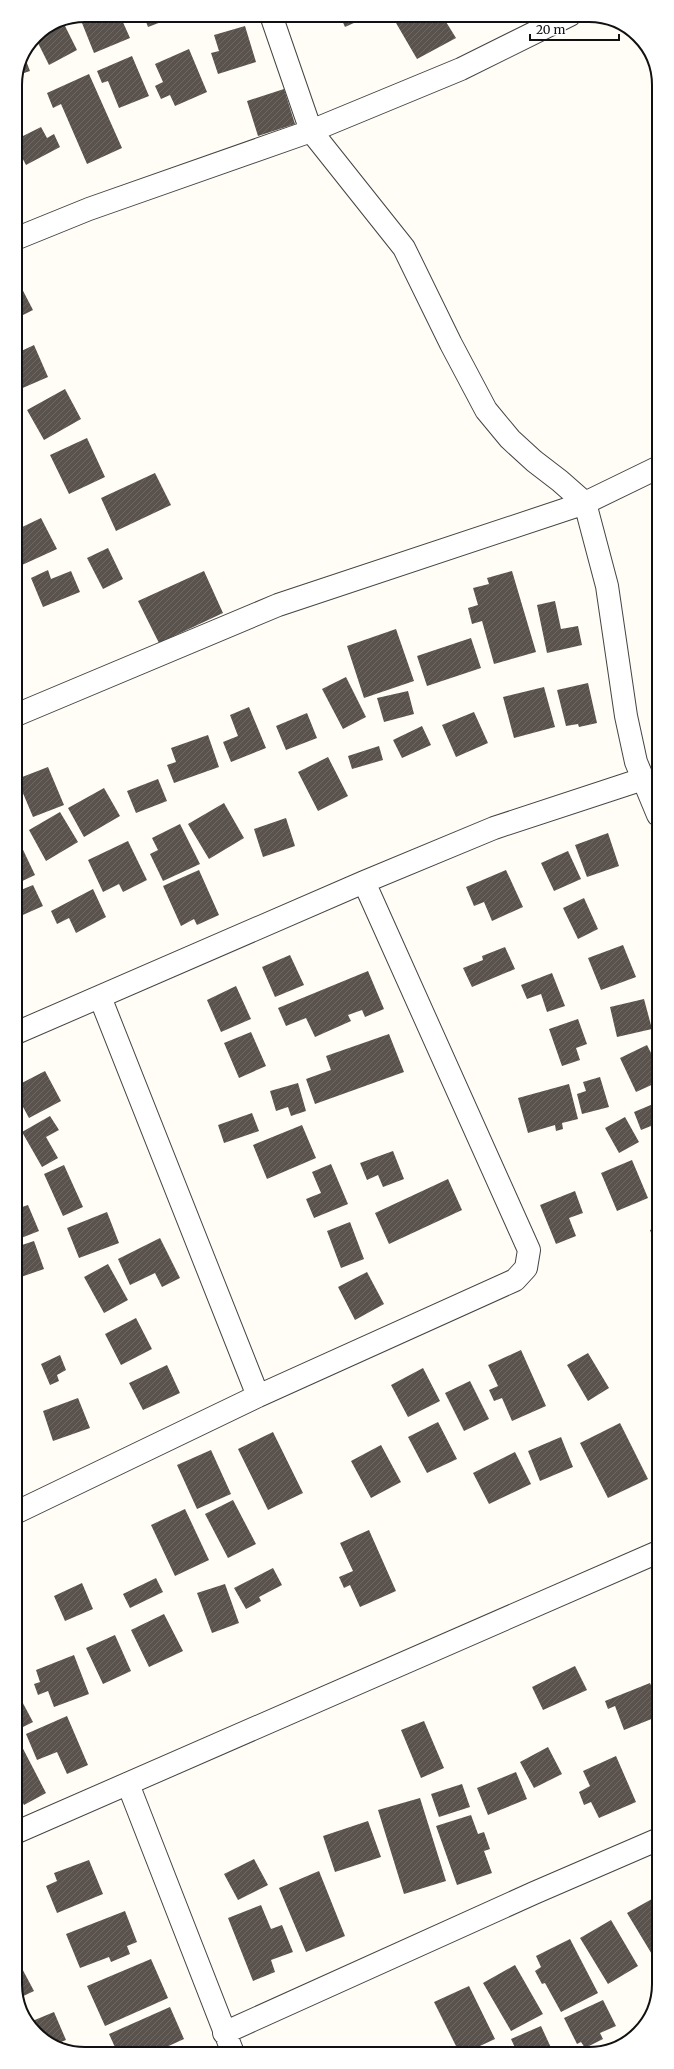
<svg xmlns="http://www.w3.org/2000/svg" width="674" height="2069" viewBox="0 0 674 2069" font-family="Merriweather,serif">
<defs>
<pattern id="building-hatch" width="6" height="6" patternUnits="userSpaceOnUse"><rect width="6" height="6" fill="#5a524d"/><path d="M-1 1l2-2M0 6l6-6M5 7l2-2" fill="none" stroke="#6d6662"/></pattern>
</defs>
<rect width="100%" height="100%" fill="#fffdf5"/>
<path fill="url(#building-hatch)" d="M367,17L345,27L341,18Z
M406,17H443L456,38L417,59L396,23Z
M327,18H340L329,23Z
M145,19H169L148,27Z
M58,20H62L77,50L49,65L35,37Z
M90,20H122L130,38L94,53L82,23Z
M245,26L256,62L218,74L211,53L219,51L214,35Z
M189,49L207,92L175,106L170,95L161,99L155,86L163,82L155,64Z
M132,56L149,96L119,108L108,81L102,83L97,71Z
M25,58L30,71L18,75Z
M89,74L122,148L87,164L61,104L53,108L47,93Z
M284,89L295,124L258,136L247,101Z
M41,127L47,138L54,134L60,147L26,165L15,144V140Z
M19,283L33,310L15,319V285Z
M34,345L48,377L18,390L15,384V354Z
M65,389L81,419L44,440L27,410Z
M87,438L105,477L69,494L50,455Z
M155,473L171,505L116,531L101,498Z
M41,518L57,549L22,565L16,553V530Z
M108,548L123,579L103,589L87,558Z
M48,570L51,579L71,571L80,592L43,607L31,578Z
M204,571L223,613L159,643L138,601Z
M512,571L536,652L494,664L482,621L472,624L468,608L478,605L473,588L489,584L487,578Z
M555,601L561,629L578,626L582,645L547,653L537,605Z
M396,629L414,681L364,698L347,646Z
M471,638L481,668L427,686L417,656Z
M346,677L366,717L343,729L322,689Z
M588,683L597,723L579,727L578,724L566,726L557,690Z
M544,687L555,727L514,738L503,697Z
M408,691L414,714L384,722L377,698Z
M249,707L266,748L231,762L223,742L238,736L230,715Z
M474,712L488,743L456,757L442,725Z
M307,713L317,738L286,750L276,726Z
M422,726L431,745L402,758L393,740Z
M208,735L219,767L174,783L167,765L176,762L171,748Z
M379,746L383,760L352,769L348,756Z
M328,757L348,796L318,811L298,772Z
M48,767L64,805L33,817L17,779Z
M158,779L167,801L136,813L127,791Z
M104,788L120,816L84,837L68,808Z
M224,803L244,838L209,859L188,824Z
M60,812L78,842L46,861L29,830Z
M286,818L295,846L263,857L254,829Z
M180,824L200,864L163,881L150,854L158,850L152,838Z
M608,833L619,866L587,877L575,845Z
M16,835L35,875L16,884Z
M128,841L147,880L123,892L119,884L103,892L88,860Z
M568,851L581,879L554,891L541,863Z
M199,870L219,915L197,925L194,919L181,926L163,886Z
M506,870L523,907L492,921L484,902L474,906L466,887Z
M33,885L43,906L16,918V892Z
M93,889L106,917L76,933L69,918L57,924L51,911Z
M584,898L598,929L578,939L563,908Z
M623,945L636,977L601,990L588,958Z
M505,947L515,969L472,987L463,968L483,960L482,956Z
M290,955L304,985L275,997L262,967Z
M368,971L384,1009L365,1017L362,1010L348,1015L351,1021L315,1037L306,1018L286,1026L278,1008Z
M552,973L565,1006L547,1012L541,994L527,999L521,985Z
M236,986L251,1019L221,1032L207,1000Z
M644,999L652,1029L617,1037L610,1007Z
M578,1019L587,1044L576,1048L580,1060L562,1066L549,1029Z
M251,1032L266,1066L239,1078L224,1043Z
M389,1034L404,1072L315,1104L306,1079L331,1070L326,1056Z
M647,1045L658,1067V1082L636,1092L620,1058Z
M45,1071L61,1101L29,1118L16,1094V1086Z
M600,1077L609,1107L582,1114L577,1094L586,1091L583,1082Z
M298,1083L306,1111L291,1116L288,1107L276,1111L270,1091Z
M569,1084L578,1119L562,1123L563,1129L556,1131L555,1125L528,1133L518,1098Z
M658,1102V1130L656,1124L641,1130L634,1112Z
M252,1113L259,1131L224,1143L218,1125Z
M50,1116L59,1130L46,1137L58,1158L42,1167L22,1132Z
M625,1117L639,1142L619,1153L605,1128Z
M302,1125L316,1158L267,1179L253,1145Z
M393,1151L404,1179L383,1187L378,1175L367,1180L360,1163Z
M632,1160L648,1198L617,1211L601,1173Z
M331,1164L348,1204L314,1218L306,1199L321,1193L312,1172Z
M64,1165L83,1207L63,1216L44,1174Z
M448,1179L462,1210L389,1244L375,1213Z
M575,1191L583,1213L569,1218L576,1236L556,1244L540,1205Z
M28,1205L39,1231L16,1240V1209Z
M107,1212L119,1243L79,1258L67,1228Z
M658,1216V1240L654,1241L650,1230L657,1227L654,1218Z
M350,1222L364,1259L341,1268L327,1231Z
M160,1238L180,1278L162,1287L155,1273L130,1285L118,1259Z
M34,1241L44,1269L18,1278L16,1247Z
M108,1264L128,1300L104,1313L84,1277Z
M367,1272L384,1304L355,1320L338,1287Z
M136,1318L152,1349L121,1365L105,1334Z
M521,1350L546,1406L512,1421L502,1398L494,1401L489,1390L498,1386L488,1365Z
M588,1353L609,1388L588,1401L567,1365Z
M60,1355L66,1370L57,1375L59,1381L50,1385L41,1364Z
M167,1365L180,1393L143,1410L129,1383Z
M423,1368L440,1401L408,1417L391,1385Z
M470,1381L489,1419L464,1431L445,1393Z
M658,1392V1405L653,1394Z
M78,1398L90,1428L53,1441L43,1411Z
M438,1422L457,1459L427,1473L408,1437Z
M620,1423L648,1479L608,1498L580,1443Z
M273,1432L303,1493L268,1510L238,1449Z
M561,1437L573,1467L540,1481L528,1451Z
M381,1445L401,1482L371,1498L351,1461Z
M211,1450L231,1494L197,1509L177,1465Z
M515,1452L531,1484L489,1504L473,1473Z
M233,1500L256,1544L228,1558L205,1514Z
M185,1509L209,1560L175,1576L151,1525Z
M369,1530L396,1591L360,1607L350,1585L344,1588L339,1577L353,1571L340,1543Z
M273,1568L282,1585L259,1597L261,1601L246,1609L234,1588Z
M156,1578L163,1592L130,1608L123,1594Z
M82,1583L93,1609L65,1621L54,1596Z
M225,1584L239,1623L212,1633L197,1593Z
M164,1614L183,1651L149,1667L131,1630Z
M115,1635L131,1671L103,1684L86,1648Z
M74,1655L89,1694L54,1707L48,1691L38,1695L34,1684L40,1682L36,1670Z
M575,1666L587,1690L543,1710L532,1687Z
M659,1672V1688L652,1675Z
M650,1683L659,1705V1716L624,1730L615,1706L608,1709L605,1701Z
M17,1692L33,1722L17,1730Z
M67,1716L88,1765L67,1774L57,1752L37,1760L26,1734Z
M424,1721L444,1768L421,1778L401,1730Z
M18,1739L46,1793L24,1805L17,1792Z
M548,1747L562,1774L534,1788L520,1762Z
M616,1756L636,1802L599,1818L591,1802L584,1805L579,1792L590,1786L583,1771Z
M516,1772L527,1799L488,1815L477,1788Z
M462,1784L470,1807L439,1817L431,1794Z
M420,1798L446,1881L404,1894L378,1810Z
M471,1815L478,1834L484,1832L490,1849L484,1851L492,1873L457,1885L436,1826Z
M368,1821L381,1857L335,1872L323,1836Z
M254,1859L268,1885L238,1900L224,1874Z
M89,1860L103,1894L57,1913L46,1886L57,1881L54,1873Z
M319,1871L345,1936L306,1952L279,1888Z
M659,1895V1959L656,1961L627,1913Z
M261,1905L271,1929L282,1925L293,1952L271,1960L275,1972L253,1981L228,1918Z
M125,1911L137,1942L127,1946L130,1954L111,1962L109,1957L80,1968L66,1934Z
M611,1920L638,1966L608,1984L580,1938Z
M570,1939L598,1993L561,2012L545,1983L542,1984L535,1971L541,1967L536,1956Z
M17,1959L34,1991L17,1999Z
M151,1959L168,1998L105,2026L87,1986Z
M515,1965L543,2014L511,2031L483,1983Z
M469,1986L495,2039L467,2052H459L434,2002Z
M603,2000L616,2026L600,2033L603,2039L585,2048L581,2042L577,2044L564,2018Z
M170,2007L184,2039L151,2054H118L109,2034Z
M54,2012L66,2040L56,2044L39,2037L30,2022Z
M541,2026L553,2052H517L511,2039Z"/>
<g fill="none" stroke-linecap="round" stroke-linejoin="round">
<defs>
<path id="street" d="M272,18L311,131L404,248L451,344L486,410L510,439L534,461L560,481L585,503L607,586L626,716L636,762L658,815
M15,239L89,209L311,131L461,69L570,15
M16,715L278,605L585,503L657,468
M100,997L258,1396
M16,1033L364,882L494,828L643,779
M17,1512L258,1396L515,1280L526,1268L529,1250L364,882
M128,1784L233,2053
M17,1832L658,1552
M224,2033L534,1893L659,1839"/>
</defs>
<use href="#street" stroke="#444" stroke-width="24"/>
<use href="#street" stroke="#fff" stroke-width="22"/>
</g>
<path d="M0 0H674V2069H0ZM85 22H589A63 63 0 0 1 652 85V1984A63 63 0 0 1 589 2047H85A63 63 0 0 1 22 1984V85A63 63 0 0 1 85 22Z" fill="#fff" fill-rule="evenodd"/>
<path fill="none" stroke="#111" stroke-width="2" d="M85 22H589A63 63 0 0 1 652 85V1984A63 63 0 0 1 589 2047H85A63 63 0 0 1 22 1984V85A63 63 0 0 1 85 22Z"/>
<path d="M530 34v6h89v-6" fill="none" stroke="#111111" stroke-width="2"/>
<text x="536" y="34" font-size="12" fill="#111111" stroke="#ffffff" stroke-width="3" paint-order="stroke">20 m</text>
</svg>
